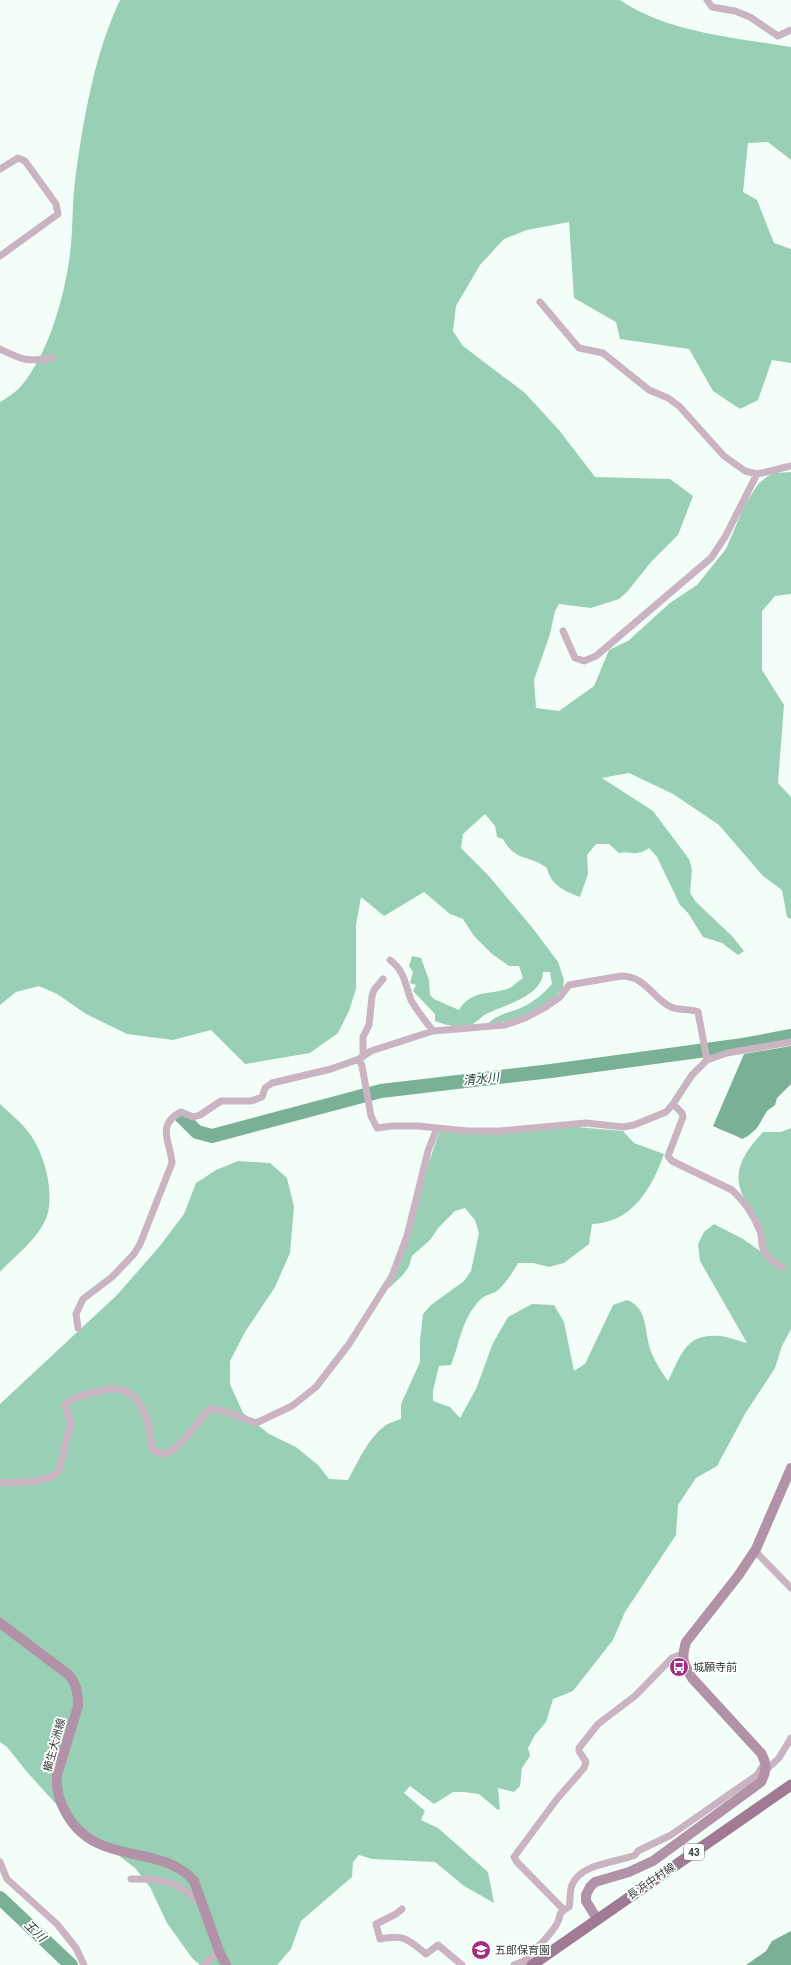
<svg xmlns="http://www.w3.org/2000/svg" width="791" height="1965" viewBox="0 0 791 1965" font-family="Roboto,'Noto Sans JP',sans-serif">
<rect width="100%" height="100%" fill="#f4fef8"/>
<path fill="#99d0b5" d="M120,0H620C666,32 736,38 791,47V160L768,142L748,143L743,192L757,200L774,243L791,249V363L772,360L758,400L740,409L713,391L689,349L620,339L616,322L574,298L569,222L527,230L504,239L480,265L456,306L453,331L463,346L525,393L559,430L595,477L670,479L693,496L678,535L651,562L627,592L619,599L591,608L559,604L555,611L550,634L534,680L536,708L559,711L594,686L609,650L628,641L670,603L697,585L726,549L745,504L759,483L772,473L791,472V594L775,596L762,611V670L784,705L778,783L791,797V919L787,917L782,890L763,876L719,825L673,794L629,773L602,778L653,811L689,859L692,870L690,893L696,902L732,936L744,951L738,955L722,943L703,937L688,913L680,905L657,857L649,848C636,857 632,851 619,853L609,844H596L587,855L588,874L580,897C565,891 551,886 547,868C530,855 515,862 503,839L497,837L495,826L485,814L463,834L461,848L488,875L535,931L558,962L564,980L563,988L554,998L535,1011L513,1020L488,1024C496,1014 513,1012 525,1006C536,1000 544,993 552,984L550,972H543C543,996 504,1005 486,1014C481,1017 476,1023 471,1025C461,1029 445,1025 435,1021V1014L413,991L416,985L410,983L413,972L409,966L412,956L421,958L429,980L430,995L434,999L459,1010C471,990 488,995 507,989C513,987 518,981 523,978L519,966H509L492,954L474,936L463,919L450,914L424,892L384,916L361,897L356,925V989L349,1011L338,1033L310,1053L245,1064L211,1030L173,1040L127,1034L86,1014L57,994L39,986L16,992L0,1005V402C8,397 15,393 21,386C49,354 65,294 70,254C73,230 72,205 75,181C83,121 94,55 120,0Z
M0,1104C12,1115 27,1127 35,1142C46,1162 54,1194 47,1216C39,1238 16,1255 0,1272Z
M576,1127L623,1131L634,1143L664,1154C652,1188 632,1223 592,1224L589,1244L564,1263L549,1267L533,1263H518C513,1272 506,1283 498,1290C494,1294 486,1294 480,1300C462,1318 460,1342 451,1365L439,1366L433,1391V1401L450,1407L460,1418L476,1389L493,1343L508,1317L532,1304L554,1305L564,1322L574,1371L585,1364L613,1305L627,1300C650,1309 643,1333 652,1354C656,1363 662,1373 668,1381C682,1354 685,1333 720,1336C729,1337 739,1341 747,1343L700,1261L698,1244L704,1232L714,1224L743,1239L763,1253C760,1240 759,1226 754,1214C752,1208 747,1203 744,1198C730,1171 745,1152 763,1132H781L791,1128V1329L782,1346L775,1368L745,1414L717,1466L696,1478L678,1505L676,1535L625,1612L613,1640L573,1691L553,1699L546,1722L535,1735L528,1748L530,1756L522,1768L520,1786L514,1792L498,1788L500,1809L498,1810L479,1794L464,1792H453L434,1804L410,1786L404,1793L425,1811L421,1820L438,1828L488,1872L494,1903L464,1886L435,1862L372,1859L359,1855L353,1862L352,1877L301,1921L291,1949L277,1965H200L192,1958L167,1923L150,1887L135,1868L88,1832L55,1803L27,1772L7,1747L0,1742V1404L117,1295L159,1247L184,1214L196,1183L216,1170L238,1161L270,1163L287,1178L294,1207L290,1253L275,1287L245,1332L230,1361V1384L243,1413L269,1434L296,1447L318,1465L329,1479L348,1480C358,1462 368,1438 386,1425C391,1422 396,1421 401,1419V1404L420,1362V1341L423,1314L431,1305L464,1281L471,1271L479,1233L475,1220L465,1208L455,1211L439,1227L430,1240L412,1256L409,1266L403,1275L388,1289L395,1277L423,1179L440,1130Z"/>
<path fill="#7ab196" d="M791,1046V1084L777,1098L775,1105L767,1111L757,1128L748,1136L742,1139C733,1134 723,1131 713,1126L744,1054Z
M791,1931V1965H746L766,1951L772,1941Z"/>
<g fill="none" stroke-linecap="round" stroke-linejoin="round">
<path stroke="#7ab196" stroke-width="14" d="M181,1116L197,1132L212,1136L381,1091L551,1071L743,1045L791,1036
M0,1898L71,1965"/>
<path stroke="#cab4c2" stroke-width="7" d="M707,0L712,7L735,11L750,17L778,36L791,30
M0,169L18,158L25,161L56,204L58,214L0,256
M540,302L579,348L603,353L649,390L668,398L679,406L724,456L745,471L757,474L791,466
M0,349C23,360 26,362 52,358
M563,631L575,658L584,661L596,656L711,558L725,537L757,474
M390,960C405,971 405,985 411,1000C413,1005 429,1026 433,1031
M363,1055V1037L369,1025L372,996L374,990L383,979
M359,1059L362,1066L371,1116L377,1128L392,1126H418L467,1131H500L586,1123L623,1127L634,1125L666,1112L673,1104L692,1075L707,1060L727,1053L791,1042
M673,1104L682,1113L683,1117L668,1156L672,1161L732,1190C744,1201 753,1214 759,1229C762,1234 761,1239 762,1244C763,1255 773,1262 782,1267
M78,1328L76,1314L83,1299L112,1277L134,1254L140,1244L172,1163C171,1143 155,1125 181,1112L193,1117L200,1115L221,1101H251L262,1097L265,1088L272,1083L331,1069L359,1059L371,1051L433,1031L505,1025L525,1018L544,1008L560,997L569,985L621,976C646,976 652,998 671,1007C679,1011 690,1008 698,1012L707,1060
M0,1483C20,1482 40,1484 58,1473L71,1423L65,1405C72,1397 85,1395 96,1392C128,1382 139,1396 149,1426C151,1434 150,1442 153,1450C157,1453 162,1455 167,1453C184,1446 196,1420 211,1409C228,1410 240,1418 256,1423L292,1406L316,1387L349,1344L392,1276L407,1236L428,1151L437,1128
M755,1551L791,1588
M767,1769L779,1758L791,1738
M0,1862L7,1879L57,1924L76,1948L84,1965
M131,1879C149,1879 169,1879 184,1890C191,1894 195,1900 202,1904
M402,1909L396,1914L376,1924L380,1939C404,1934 408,1939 426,1954L438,1945L462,1965
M564,1910L569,1907C571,1900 569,1892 572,1885C581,1863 616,1863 635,1855L638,1851L671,1835L757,1775L762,1767L766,1765
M204,1965L219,1951
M514,1965L524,1961
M527,1965L524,1961C534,1950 560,1928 560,1914L564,1910L517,1862L514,1857L557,1799L584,1768L586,1762L579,1751V1748L598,1724L635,1696L672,1658L682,1654"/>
<path stroke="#b292a6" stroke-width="10" d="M0,1623L69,1675C77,1685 78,1693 78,1706L57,1775C56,1790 59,1800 66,1813C96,1868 160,1842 194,1881L219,1951L226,1965
M597,1919L586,1901V1895L590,1887L595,1882L629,1872L653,1861L761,1782C767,1770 767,1764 761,1753L692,1678C683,1663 681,1659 686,1642L738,1576L756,1549L791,1468"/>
<path stroke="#a07992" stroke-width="11" d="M532,1965L791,1785"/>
</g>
<defs>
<symbol id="bus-disc" viewBox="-11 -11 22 22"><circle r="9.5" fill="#a32d84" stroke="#fff"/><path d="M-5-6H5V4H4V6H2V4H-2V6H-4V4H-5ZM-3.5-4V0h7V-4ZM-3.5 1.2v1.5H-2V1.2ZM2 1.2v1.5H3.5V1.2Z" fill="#fff"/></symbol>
<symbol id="school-disc" viewBox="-11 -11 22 22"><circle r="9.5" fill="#a32d84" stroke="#fff"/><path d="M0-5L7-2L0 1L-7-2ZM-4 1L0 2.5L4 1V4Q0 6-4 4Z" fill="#fff"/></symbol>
</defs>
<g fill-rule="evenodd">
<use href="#bus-disc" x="668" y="1656" width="22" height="22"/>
<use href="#school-disc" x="470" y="1939" width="22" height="22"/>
</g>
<g text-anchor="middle" stroke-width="3.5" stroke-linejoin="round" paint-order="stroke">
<rect fill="#fff" stroke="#707774" stroke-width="1" x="684" y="1844" width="20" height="16" rx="3"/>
<g font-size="10" font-weight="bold" fill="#333d38">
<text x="694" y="1856">43</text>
</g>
<g font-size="11" fill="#333d38" stroke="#fff" text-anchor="start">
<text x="693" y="1671">城願寺前</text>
<text x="495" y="1954">五郎保育園</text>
</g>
<g font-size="11" fill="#333d38" stroke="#fff">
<text transform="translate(54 1745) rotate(-75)" y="4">櫛生大洲線</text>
<text transform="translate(651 1881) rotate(-34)" y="4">長浜中村線</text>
</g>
<g font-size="12" font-style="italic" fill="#13402d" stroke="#fff">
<text transform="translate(481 1079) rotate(-6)" y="4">清水川</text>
<text transform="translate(35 1931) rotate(44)" y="4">玉川</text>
</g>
</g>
</svg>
